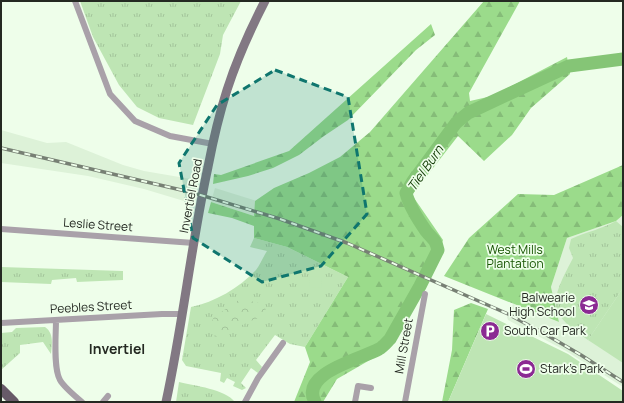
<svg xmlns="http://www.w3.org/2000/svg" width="624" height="403" viewBox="0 0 624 403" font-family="Manrope,sans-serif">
<defs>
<pattern id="grass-tufts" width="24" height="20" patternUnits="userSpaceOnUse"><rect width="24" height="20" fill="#bee5b4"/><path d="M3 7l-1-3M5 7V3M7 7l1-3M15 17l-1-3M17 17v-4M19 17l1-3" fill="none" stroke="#a3c49a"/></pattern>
<pattern id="forest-firs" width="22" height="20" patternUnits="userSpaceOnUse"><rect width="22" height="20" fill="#9bdb8b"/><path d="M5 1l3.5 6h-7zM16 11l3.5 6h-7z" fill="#85bc78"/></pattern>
<pattern id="park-crowns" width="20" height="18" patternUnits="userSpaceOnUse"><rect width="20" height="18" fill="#bee5b4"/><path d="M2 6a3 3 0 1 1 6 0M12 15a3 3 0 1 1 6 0" fill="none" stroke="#a3c49a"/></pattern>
</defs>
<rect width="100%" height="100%" fill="#eefeea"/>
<path fill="#ddf2d8" d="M1,130L47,143L66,142L123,165L144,171L197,180L194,204L144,189L88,176L1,163Z
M215,188L266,204L257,217L211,202Z
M623,215V387L566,351L508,320L507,317L513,304L559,322L551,287L567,238L616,221Z"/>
<path fill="url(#grass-tufts)" d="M80,1H241L223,35L220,54L193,125L159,118L137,107L119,85L93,37Z
M616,221L623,227V288L588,340C577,332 563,324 557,310C551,297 567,270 573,258L569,248L571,239C586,232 602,229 616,221Z
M254,238L287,247L348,277L305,347L290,344L275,335L256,360L262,367L258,373L251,368L241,383L246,388L242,390L233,386L235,382L227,378L224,383L220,381L221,373L186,366L182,360L191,307C215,302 239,288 256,270C260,265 263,257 267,251L250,247Z
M1,267L123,271V280L77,282L76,278L52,280L51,284L1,282Z
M45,327C54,333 52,344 51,354L43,342L20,345V353L1,370V333L12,332L16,328Z
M179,382C195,386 225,389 235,402H176Z"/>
<path fill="url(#forest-firs)" d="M484,1H520L469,93L470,101L492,96L567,57L570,74L531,108L512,135L484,161L458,136L412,195L443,240L440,251L397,335L382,353L337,379L323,402H294L310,362L305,347L348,277L287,247L254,238V226L232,218L208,213L211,202L254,216L255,201L274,188L309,173L340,157L370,132Z
M431,24L435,35L416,50L348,120L324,136L299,155L273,168L248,176L213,184L214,174L221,175L289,151Z
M623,165V215L616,221L567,238L551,287L559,322L444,276L469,238L518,194L554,195Z
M471,303L488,309L448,402H442L452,350L454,310Z"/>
<path fill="url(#park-crowns)" d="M240,299L264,304L267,314L215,337L209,327L214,317Z"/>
<path fill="#bee5b4" d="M310,276L322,277L321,288L309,287Z
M623,288V363L588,340Z
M486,314L568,354L623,391V402H448Z"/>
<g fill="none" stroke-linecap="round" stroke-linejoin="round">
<path stroke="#85c576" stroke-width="13" d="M315,402C299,373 361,359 379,349C383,347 387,342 390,339L420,286L438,250C435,238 433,240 426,231C419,221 409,205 406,193L413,181L456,123L468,113L569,66L623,59"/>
<path stroke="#a9a1a9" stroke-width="6" d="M75,1L110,94L135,121L170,136L213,144
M1,229L194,243
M56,320C56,335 53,368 60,380C64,387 76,397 82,402
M1,323L162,314H183
M103,402L108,396
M245,402L258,378L283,343
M355,402L358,386L371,388
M405,402L425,294"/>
<path stroke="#827883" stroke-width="9" d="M166,402C183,324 191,245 208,167C213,141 219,115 227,90C237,59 250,30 265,1"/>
<path stroke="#675a68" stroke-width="10" d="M1,389L14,402"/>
<defs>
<path id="rail" d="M1,148L194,193L280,219L347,243L508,314L545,334L581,355L623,382"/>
</defs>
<use href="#rail" stroke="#778074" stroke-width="3.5"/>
<use href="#rail" stroke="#eefeea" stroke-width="2" stroke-dasharray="6" stroke-linecap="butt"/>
</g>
<path fill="#0f766e" fill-opacity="0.2" stroke="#0f766e" stroke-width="3" stroke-dasharray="8 5" stroke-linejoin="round" d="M275,70L348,97L367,214L321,266L262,282L193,238L179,163L217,105Z"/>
<defs>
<symbol id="school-disc" viewBox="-11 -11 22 22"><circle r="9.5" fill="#8b2a93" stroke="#eefeea"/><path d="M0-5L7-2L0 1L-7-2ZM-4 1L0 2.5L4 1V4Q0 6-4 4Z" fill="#fff"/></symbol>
<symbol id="parking-disc" viewBox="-11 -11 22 22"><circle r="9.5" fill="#8b2a93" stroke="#eefeea"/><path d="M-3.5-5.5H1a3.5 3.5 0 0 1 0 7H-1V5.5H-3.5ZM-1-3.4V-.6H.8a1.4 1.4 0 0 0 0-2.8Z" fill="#fff"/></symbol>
<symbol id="stadium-disc" viewBox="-11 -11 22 22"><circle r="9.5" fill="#8b2a93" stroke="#eefeea"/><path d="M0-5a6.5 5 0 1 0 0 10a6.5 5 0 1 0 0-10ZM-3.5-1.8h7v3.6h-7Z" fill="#fff"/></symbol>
</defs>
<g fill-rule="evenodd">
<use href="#school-disc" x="578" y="294" width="22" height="22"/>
<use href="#parking-disc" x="479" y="320" width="22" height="22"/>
<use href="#stadium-disc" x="515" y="358" width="22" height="22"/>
</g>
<g text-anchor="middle" stroke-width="3.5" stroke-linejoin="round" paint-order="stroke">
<g font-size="12" fill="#242922" stroke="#eefeea">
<text transform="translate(191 196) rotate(-79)" y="4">Invertiel Road</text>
<text transform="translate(98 225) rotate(4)" y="4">Leslie Street</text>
<text transform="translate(91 307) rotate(-3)" y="4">Peebles Street</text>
<text transform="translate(404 346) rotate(-80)" y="4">Mill Street</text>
</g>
<g font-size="12" fill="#165400" stroke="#eefeea">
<text x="515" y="254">West Mills<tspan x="515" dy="14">Plantation</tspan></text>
</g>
<g font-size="12" fill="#242922" stroke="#eefeea" text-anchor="start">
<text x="575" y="302" text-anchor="end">Balwearie<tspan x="575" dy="14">High School</tspan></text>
<text x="504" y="335">South Car Park</text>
<text x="540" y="373">Stark's Park</text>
</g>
<g font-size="13" font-style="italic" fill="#113b04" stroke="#eefeea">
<text transform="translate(425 168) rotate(-55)" y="5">Tiel Burn</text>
</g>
<g font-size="14" font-weight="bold" fill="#242922" stroke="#eefeea">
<text x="117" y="354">Invertiel</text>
</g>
</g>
<rect width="624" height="403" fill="none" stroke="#242922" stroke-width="4"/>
</svg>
